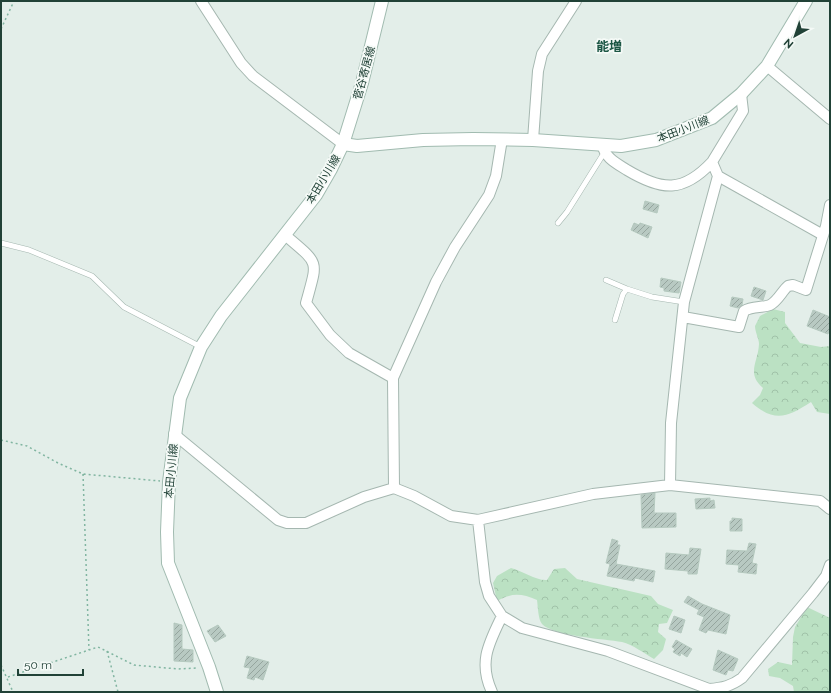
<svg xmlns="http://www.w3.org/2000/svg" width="831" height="693" viewBox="0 0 831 693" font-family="Raleway,'Noto Sans JP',sans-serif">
<defs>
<pattern id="forest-crowns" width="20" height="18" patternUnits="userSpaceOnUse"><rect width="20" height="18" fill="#bbe1c3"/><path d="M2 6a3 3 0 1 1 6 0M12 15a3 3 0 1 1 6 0" fill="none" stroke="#a0c2a8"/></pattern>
<pattern id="building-hatch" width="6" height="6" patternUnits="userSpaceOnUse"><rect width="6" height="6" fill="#b8c9c2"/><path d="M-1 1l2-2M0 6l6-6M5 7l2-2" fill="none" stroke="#95a59e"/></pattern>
</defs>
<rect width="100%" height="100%" fill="#e3eee9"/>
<path fill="url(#forest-crowns)" d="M773,309L785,312V323L800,343L821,347L830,346V414L817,412L811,402C788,417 775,423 752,403L760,395L763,388C746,373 758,363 759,344C759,339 755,332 755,326L760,316Z
M511,568C522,571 537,581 547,580L554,569L565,568L577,579L651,596L658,604L673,610L667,623L659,624L658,632L666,639L663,650L654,659C644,653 633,645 622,642C604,639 553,636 542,624C538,619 538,607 537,600C521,593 511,593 497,601L493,583L497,576Z
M807,607L830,618V692H794L793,686L780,678L769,676L768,669L778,662L792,665L793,637L795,627Z"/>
<path fill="url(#building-hatch)" stroke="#b5c9bf" d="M645,201L659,205L657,213L643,209Z
M634,223L639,225L640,223L652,227L648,238L631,230Z
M661,278L681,282L679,293L664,291V288L660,287Z
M754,287L766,291L763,300L751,296Z
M732,297L743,299L742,305L738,308L730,306Z
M813,310L830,317V328L828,334L807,326Z
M655,493L654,513H676V527L642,528L641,495Z
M710,498V501L714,500L715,508L696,509L695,499Z
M732,518L742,519V531H730V521H732Z
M612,539L618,541L617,545H620L616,564L655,571L653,582L635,578L634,581L607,576L610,564L606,563Z
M749,543L756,544L752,563L757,564L756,574L738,572L739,565L726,564L727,550L747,551Z
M690,548L701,549L697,574H688V571L665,569L666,553L689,555Z
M688,596L702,604L730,615L726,634L708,630L706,633L699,630L704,617L697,614L699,610L684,602Z
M674,616L685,620L681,633L669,629Z
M174,623L182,625V649L193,650V662L174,661Z
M218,625L226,636L215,642L207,631Z
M676,640L692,649L687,657L681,653L680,656L673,652L675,649L672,647Z
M718,650L738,659L733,671L728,670L726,675L713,670Z
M247,656L269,662L263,680L255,677L254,680L247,678L250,668L244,667Z"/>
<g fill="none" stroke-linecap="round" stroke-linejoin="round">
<defs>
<path id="service" d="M558,223L567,212L604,153
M1,243L29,250L92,276L124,307L201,347
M606,280L627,289
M615,320L623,294L627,289L652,297L684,302"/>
<path id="minor" d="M201,1L241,63L253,76L343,144
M767,66L830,119
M533,140L538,71L542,54L576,1
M602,144C605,158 616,163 627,170C662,191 683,193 712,162
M718,176L823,235
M285,235C320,265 318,259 306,303L330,335L349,353L393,378
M683,317L739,327L744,311C752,306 762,308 770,305C778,301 782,291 788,286L793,285L806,290L826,226L830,205
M174,434L278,520L287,523H306L364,497L394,488L414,496L451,516L478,520L593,494L670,485L820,501L830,509
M670,485L671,423L684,302L718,176L712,162L743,111L741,94
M394,488L393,378L436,282L455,247L489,195L496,176L502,139
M478,520L485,582L489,596L502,616L522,628L608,651L709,689C723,688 731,686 742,678L813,593L826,576L830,565
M492,692C478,662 489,643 502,616"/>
<path id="secondary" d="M343,144L357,146L423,140L473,139L533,140L621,146L656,140L712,118L741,94L767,66L806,1
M217,692L209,667L168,563L167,532L169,482L180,398L201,347L221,316L316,195L331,169L343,144L362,83L382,1"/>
</defs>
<use href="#service" stroke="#a5b7b0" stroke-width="6"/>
<use href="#minor" stroke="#a5b7b0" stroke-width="12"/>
<use href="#secondary" stroke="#a1bbb0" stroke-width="14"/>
<path stroke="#81b5a1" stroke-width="1.5" stroke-dasharray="2 3" stroke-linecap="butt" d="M1,29L14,1
M1,440L27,446L58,463L83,474L160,481
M83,474L89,650
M107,651L118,692
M1,665L13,692
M8,677L98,647L134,665L178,669L197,668"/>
<use href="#service" stroke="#fff" stroke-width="5"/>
<use href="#minor" stroke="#fff" stroke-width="10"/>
<use href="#secondary" stroke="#fff" stroke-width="12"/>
</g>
<g text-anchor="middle" stroke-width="3.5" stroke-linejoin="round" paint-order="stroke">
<g font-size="11" fill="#214237" stroke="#f5faf7">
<text transform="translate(364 73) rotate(-75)" y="4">菅谷寄居線</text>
<text transform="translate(683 129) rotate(-21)" y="4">本田小川線</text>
<text transform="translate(323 179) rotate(-59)" y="4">本田小川線</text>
<text transform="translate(171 471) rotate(-85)" y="4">本田小川線</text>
</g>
<g font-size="13" font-weight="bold" fill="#1b5644" stroke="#f5faf7">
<text x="609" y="51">能増</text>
</g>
</g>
<rect width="831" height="693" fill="none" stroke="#214237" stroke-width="4"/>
<g transform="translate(795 36) rotate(220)" stroke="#f5faf7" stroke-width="3" paint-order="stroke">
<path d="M0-3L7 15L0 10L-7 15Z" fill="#214237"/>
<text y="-6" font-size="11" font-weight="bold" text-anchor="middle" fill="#214237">N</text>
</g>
<path d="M18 669v6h65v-6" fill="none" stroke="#214237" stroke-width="2"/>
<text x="24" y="669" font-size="12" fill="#214237" stroke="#f5faf7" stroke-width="3" paint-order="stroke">50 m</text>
</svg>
